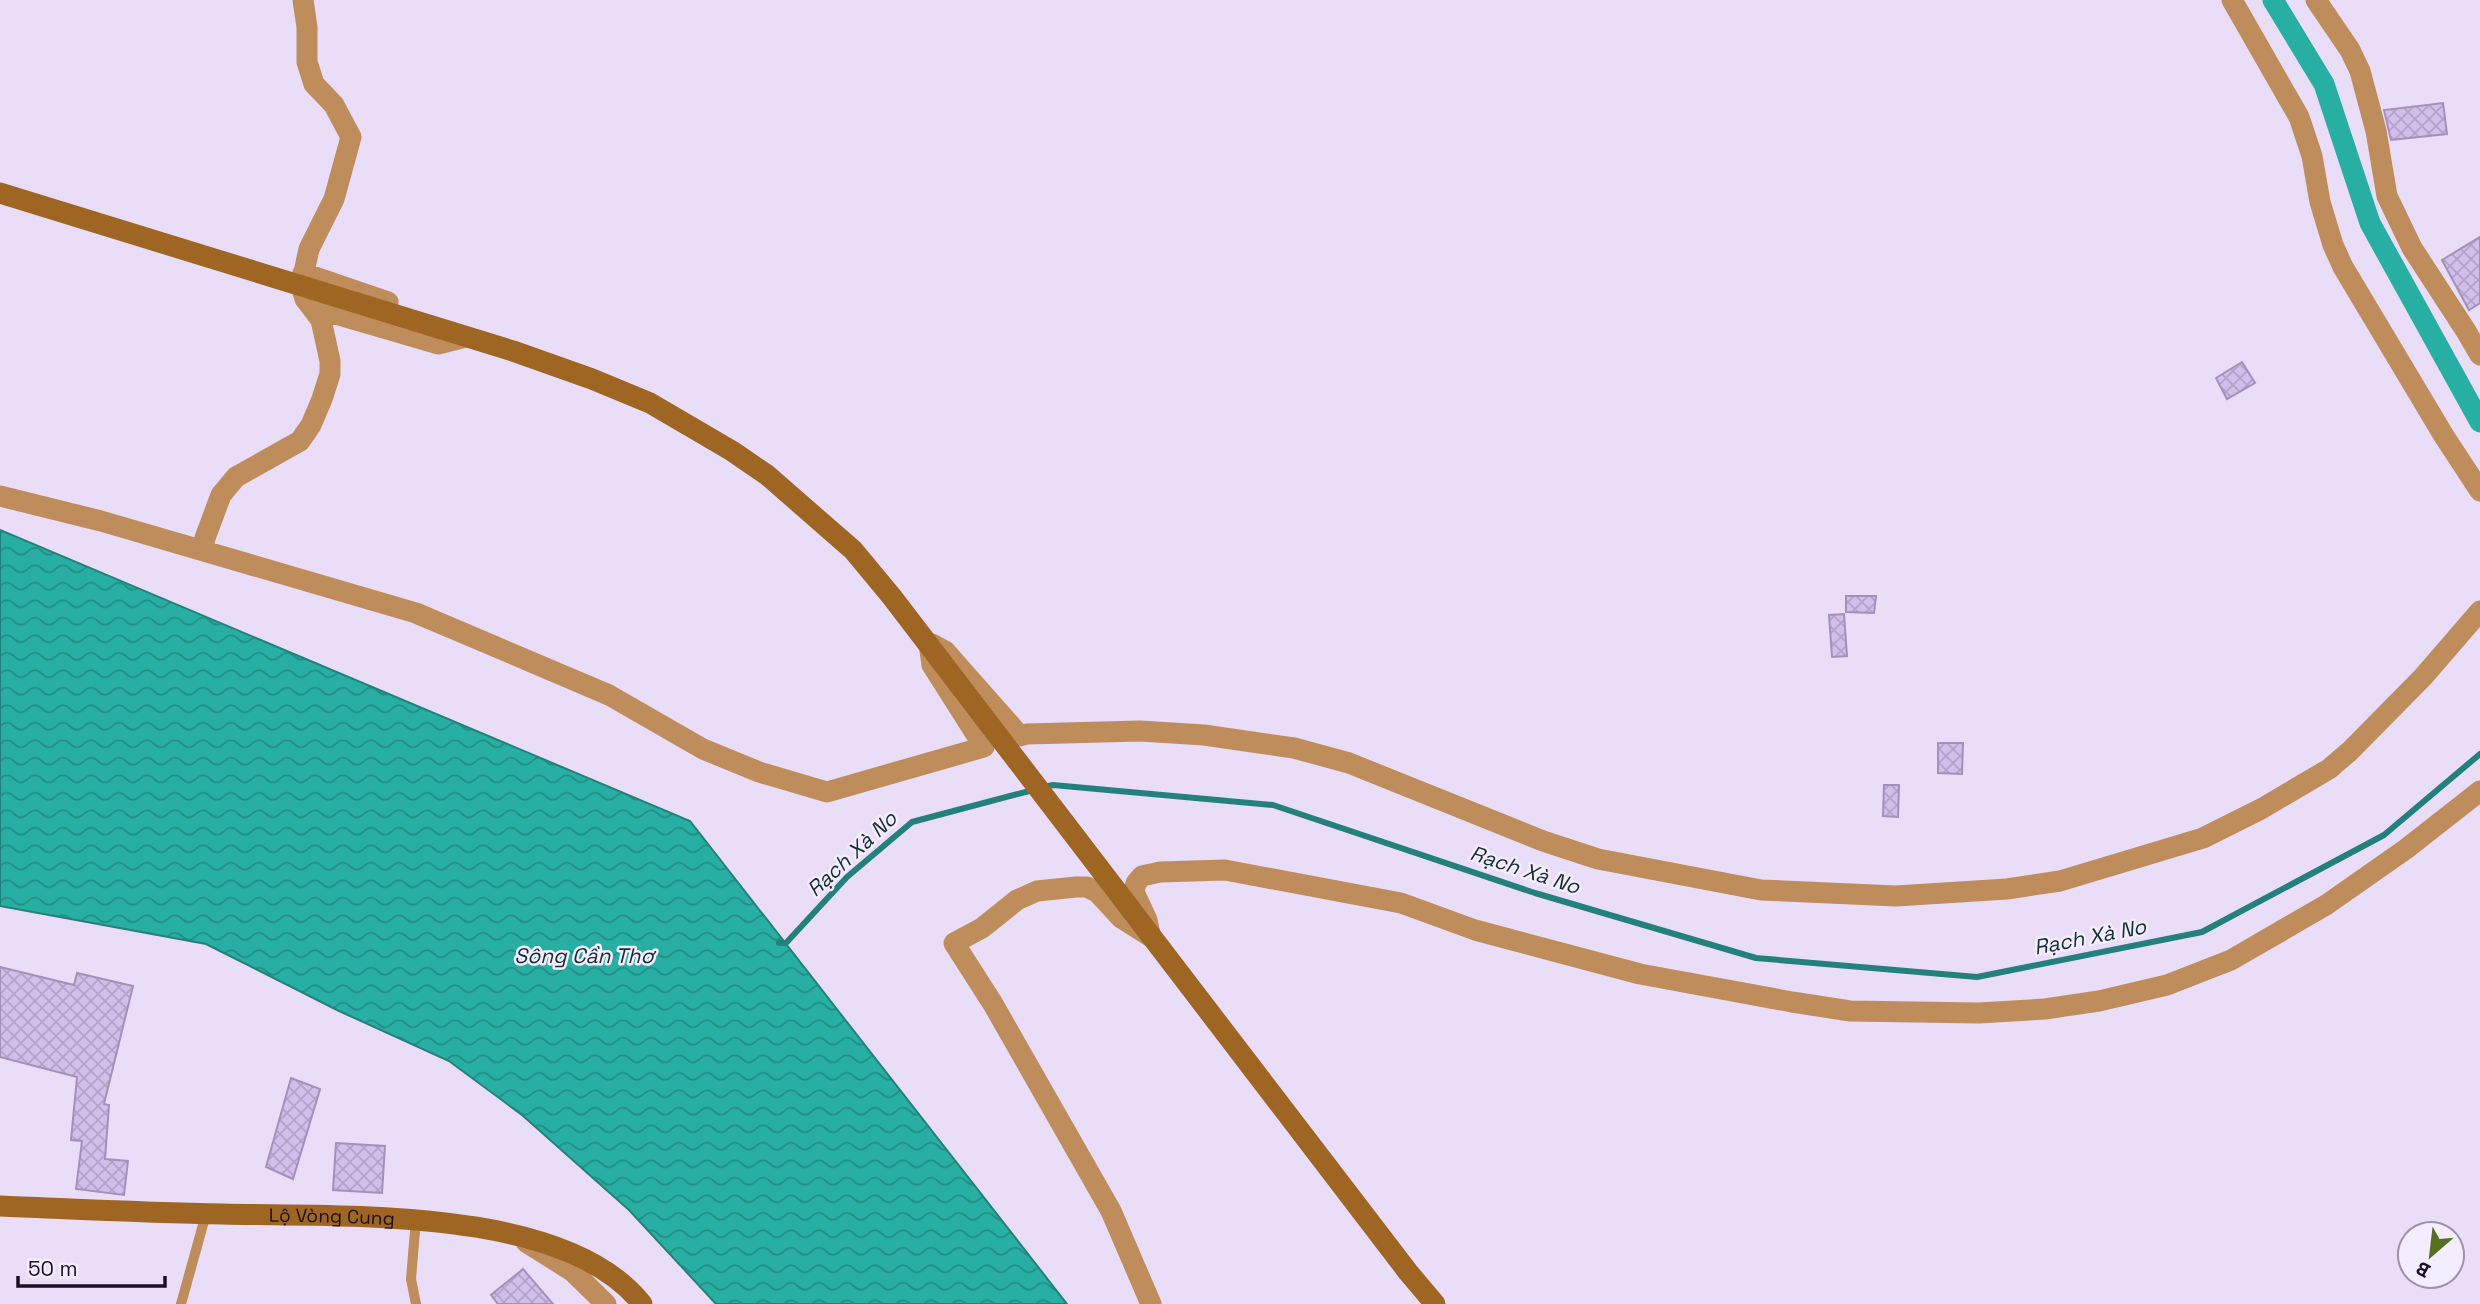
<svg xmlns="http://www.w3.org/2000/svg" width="2480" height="1304" viewBox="0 0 2480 1304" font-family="'Space Grotesk',sans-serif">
<defs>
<pattern id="water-waves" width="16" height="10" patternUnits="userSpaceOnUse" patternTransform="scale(1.75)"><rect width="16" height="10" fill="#28afa3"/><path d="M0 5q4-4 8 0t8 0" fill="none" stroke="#228d84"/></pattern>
<pattern id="building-cross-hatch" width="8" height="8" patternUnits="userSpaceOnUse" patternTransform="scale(1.75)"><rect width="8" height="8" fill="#d2beea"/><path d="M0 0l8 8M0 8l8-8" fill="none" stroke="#b4a2c8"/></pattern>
</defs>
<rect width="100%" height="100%" fill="#e9ddf8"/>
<path fill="url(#water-waves)" stroke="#24807c" stroke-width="2" d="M0,530L690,821L1067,1304H716L629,1210L522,1115L449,1061L339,1011L206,944L0,906Z"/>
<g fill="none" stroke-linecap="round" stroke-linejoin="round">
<path stroke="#24807c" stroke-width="6" d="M1044,787L1053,785L1273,805L1535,893L1756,958L1977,977L2202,932L2384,835L2480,754
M779,943H786L847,877L912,822L1033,790"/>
<path stroke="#28afa3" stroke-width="21" d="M2273,0L2324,84L2370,223L2480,422"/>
</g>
<path fill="url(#building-cross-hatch)" stroke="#a490bb" stroke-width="2" d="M2443,103L2447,134L2391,140L2384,110Z
M2480,237V303L2469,310L2442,260Z
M2242,362L2255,383L2227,399L2216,378Z
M1846,596H1876L1874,613L1846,612Z
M1844,614L1847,656L1832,657L1829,615Z
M1938,743H1963L1962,774L1938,773Z
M1884,785H1899L1898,817L1883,816Z
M0,967L74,985L77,973L133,986L104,1104L109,1105L105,1159L128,1161L124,1195L76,1189L82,1141L71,1140L77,1077L0,1057Z
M291,1078L320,1089L293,1179L266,1167Z
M336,1143L385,1146L382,1193L333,1190Z
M523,1269L553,1304H498L491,1295Z"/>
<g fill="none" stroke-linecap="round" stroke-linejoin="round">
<path stroke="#be8d5b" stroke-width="10" d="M416,1219L411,1279L416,1304
M181,1304L206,1214"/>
<path stroke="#be8d5b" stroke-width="21" d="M2232,0L2299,117L2312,156L2320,202L2333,245L2343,267L2444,436L2480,491
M2316,0L2350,50L2360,71L2376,131L2387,196L2412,248L2466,331L2480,355
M303,273L388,302
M314,311L332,313L438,344L466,337
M0,496L101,521L416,613L609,695L703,749L759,772L827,792L984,747L932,665L930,651
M203,550L205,538L221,495L236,477L300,441L311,425L322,399L330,374V361L321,320L305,299L301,286L309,249L334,199L351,137L334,105L314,84L307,62V27L303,0
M932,644L945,651L1020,736L1027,734L1140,731L1204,735L1294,748L1349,763L1543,841L1598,859L1761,890L1896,896L2007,889L2060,881L2203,838L2261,809L2329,769L2350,751L2423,677L2480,611
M1150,934L1147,920L1134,892L1136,883L1142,876L1160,872L1225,870L1401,903L1475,930L1640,974L1792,1002L1850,1011L1979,1013L2045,1009L2099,1001L2167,985L2231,960L2326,905L2406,849L2480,791
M1151,937L1121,918L1097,892L1087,887H1076L1037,891L1017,900L982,928L954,943L993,1004L1111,1211L1151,1304
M526,1242L572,1271L606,1304"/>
<g stroke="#9e6523" stroke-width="21">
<path d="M0,193L513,351L592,379L650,403L732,451L767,475L853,550L892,597L1408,1272L1435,1304"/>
<path id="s1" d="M0,1206C74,1209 149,1213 223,1214C338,1217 565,1205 642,1304"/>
</g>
</g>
<g text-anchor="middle" stroke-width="5" stroke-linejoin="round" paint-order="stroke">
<g font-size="19" fill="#191121" stroke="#f4ecff">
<text dy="7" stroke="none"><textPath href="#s1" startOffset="332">Lộ Vòng Cung</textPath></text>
</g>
<g font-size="21" font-style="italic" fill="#142f2c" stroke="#f4ecff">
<text transform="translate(852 854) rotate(-43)" y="7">Rạch Xà No</text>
<text transform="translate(1525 870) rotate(18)" y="7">Rạch Xà No</text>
<text transform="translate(2090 937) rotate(-11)" y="7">Rạch Xà No</text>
<text x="584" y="963">Sông Cần Thơ</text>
</g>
</g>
<g transform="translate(2431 1255) rotate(208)"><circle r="33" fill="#f4ecff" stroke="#9c94a6" stroke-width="2"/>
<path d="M0-5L12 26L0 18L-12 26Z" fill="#567022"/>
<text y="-10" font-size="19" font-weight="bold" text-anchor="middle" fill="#191121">B</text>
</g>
<path d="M18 1276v10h147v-10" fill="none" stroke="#191121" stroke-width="3.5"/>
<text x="28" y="1276" font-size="21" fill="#191121" stroke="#f4ecff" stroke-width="5" paint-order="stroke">50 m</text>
</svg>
